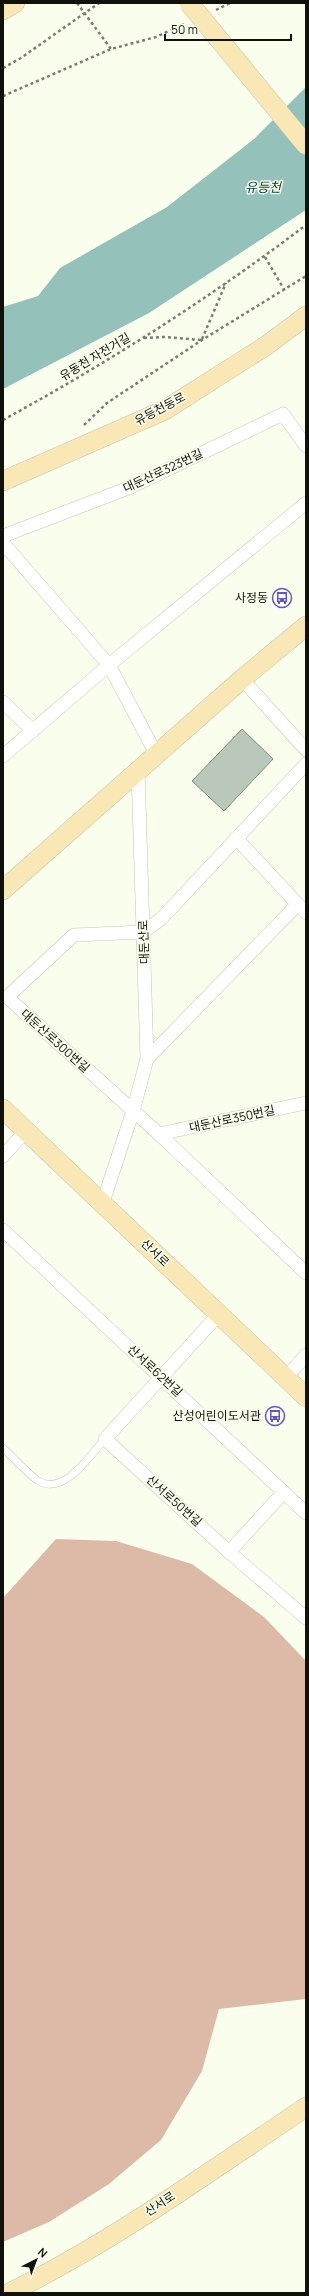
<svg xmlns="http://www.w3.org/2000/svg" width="309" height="2296" viewBox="0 0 309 2296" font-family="Manrope,'Noto Sans KR',sans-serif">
<rect width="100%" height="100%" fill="#fafeec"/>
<path fill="#ddbaa7" d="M56,1539L116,1541L192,1564L264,1617L306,1661V1999L219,2009L202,2071L161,2140L109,2184L49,2222L3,2242V1598Z"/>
<path fill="#94c1b9" d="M306,87V210L149,313L3,389V307L38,296L60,268L167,207L254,139Z"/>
<path fill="#b9c8bb" stroke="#7c8a7e" d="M242,729L273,759L224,811L192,781Z"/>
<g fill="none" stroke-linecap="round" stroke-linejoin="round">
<defs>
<path id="lane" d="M3,1448C14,1458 25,1471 37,1480C63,1498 90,1455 105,1439"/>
<path id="street" d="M3,536L131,487L283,414L306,446
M3,543L109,665L156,754
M242,679L306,750
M3,702L33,731
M3,756L109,665L306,503
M306,764L161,919L143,932L74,935L7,997L159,1134L306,1273
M236,838L306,913
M147,1059L298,904
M159,1134L306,1103
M3,1156L26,1131
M103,1202L133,1111L147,1059L138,771
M3,1230L306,1513
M219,1314L105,1439L229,1552L306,1618
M286,1378L306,1355
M229,1552L284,1492"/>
<path id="secondary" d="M3,10L15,3
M3,481L165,410L267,345L306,316
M3,890L242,679L306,626
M3,1109L306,1397
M9,2293C114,2241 209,2172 306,2107"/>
</defs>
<use href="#lane" stroke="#c3c6b5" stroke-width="8"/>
<use href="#street" stroke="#c3c6b5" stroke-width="14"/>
<use href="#secondary" stroke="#c3c6b5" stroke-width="20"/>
<path stroke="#7b7d72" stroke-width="2.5" stroke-dasharray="3 3" stroke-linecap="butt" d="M77,3L111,49
M216,10L230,3
M3,68L21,58L99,3
M3,96L111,49L156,37L184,24
M265,257L285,291
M144,338L164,337L201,340
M202,339L226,283
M3,420C109,362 210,298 306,225
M84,425L107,403L202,340L306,276"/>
<use href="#lane" stroke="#fff" stroke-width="7"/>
<use href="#street" stroke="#fff" stroke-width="13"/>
<use href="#secondary" stroke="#f9e7b6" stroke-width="19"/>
<defs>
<path id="secondary-bridge" d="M189,3L306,145"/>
</defs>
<use href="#secondary-bridge" stroke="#c3c6b5" stroke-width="20" stroke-linecap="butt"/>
<use href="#secondary-bridge" stroke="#f9e7b6" stroke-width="19"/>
</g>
<defs>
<symbol id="bus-ring" viewBox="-11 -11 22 22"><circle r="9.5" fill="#fafeec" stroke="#6354ce" stroke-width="1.5"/><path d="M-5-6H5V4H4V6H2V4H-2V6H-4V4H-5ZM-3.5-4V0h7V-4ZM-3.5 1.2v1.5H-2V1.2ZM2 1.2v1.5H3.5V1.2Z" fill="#6354ce"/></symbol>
</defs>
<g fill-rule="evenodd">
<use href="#bus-ring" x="271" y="587" width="22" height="22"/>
<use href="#bus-ring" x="264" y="1405" width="22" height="22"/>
</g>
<g text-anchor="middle" stroke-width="3" stroke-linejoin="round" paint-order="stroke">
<g font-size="12" fill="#10110b" stroke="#fafeec">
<text transform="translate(95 357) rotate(-31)" y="4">유동천 자전거길</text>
<text transform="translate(160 409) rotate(-28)" y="4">유등천동로</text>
<text transform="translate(163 471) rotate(-25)" y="4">대둔산로323번길</text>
<text transform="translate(144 942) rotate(-92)" y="4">대둔산로</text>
<text transform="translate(55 1041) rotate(42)" y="4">대둔산로300번길</text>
<text transform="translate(232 1119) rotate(-12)" y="4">대둔산로350번길</text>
<text transform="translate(155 1253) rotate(44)" y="4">산서로</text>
<text transform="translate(155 1371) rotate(43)" y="4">산서로62번길</text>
<text transform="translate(174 1501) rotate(42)" y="4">산서로50번길</text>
<text transform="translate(160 2204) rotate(-33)" y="4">산서로</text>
</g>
<g font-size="12" fill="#10110b" stroke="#fafeec" text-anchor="end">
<text x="268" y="602">사정동</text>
<text x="261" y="1420">산성어린이도서관</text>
</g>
<g font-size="13" font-style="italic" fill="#024740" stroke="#fafeec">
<text x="263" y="192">유등천</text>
</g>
</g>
<rect width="309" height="2296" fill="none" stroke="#10110b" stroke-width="8"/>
<g transform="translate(36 2260) rotate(42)" stroke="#fafeec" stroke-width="3" paint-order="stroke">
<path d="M0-3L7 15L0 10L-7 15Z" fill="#10110b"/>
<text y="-6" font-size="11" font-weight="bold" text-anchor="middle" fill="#10110b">N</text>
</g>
<path d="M165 34v6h126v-6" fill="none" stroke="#10110b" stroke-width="2"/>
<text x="171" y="34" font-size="12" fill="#10110b" stroke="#fafeec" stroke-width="3" paint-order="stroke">50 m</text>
</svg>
